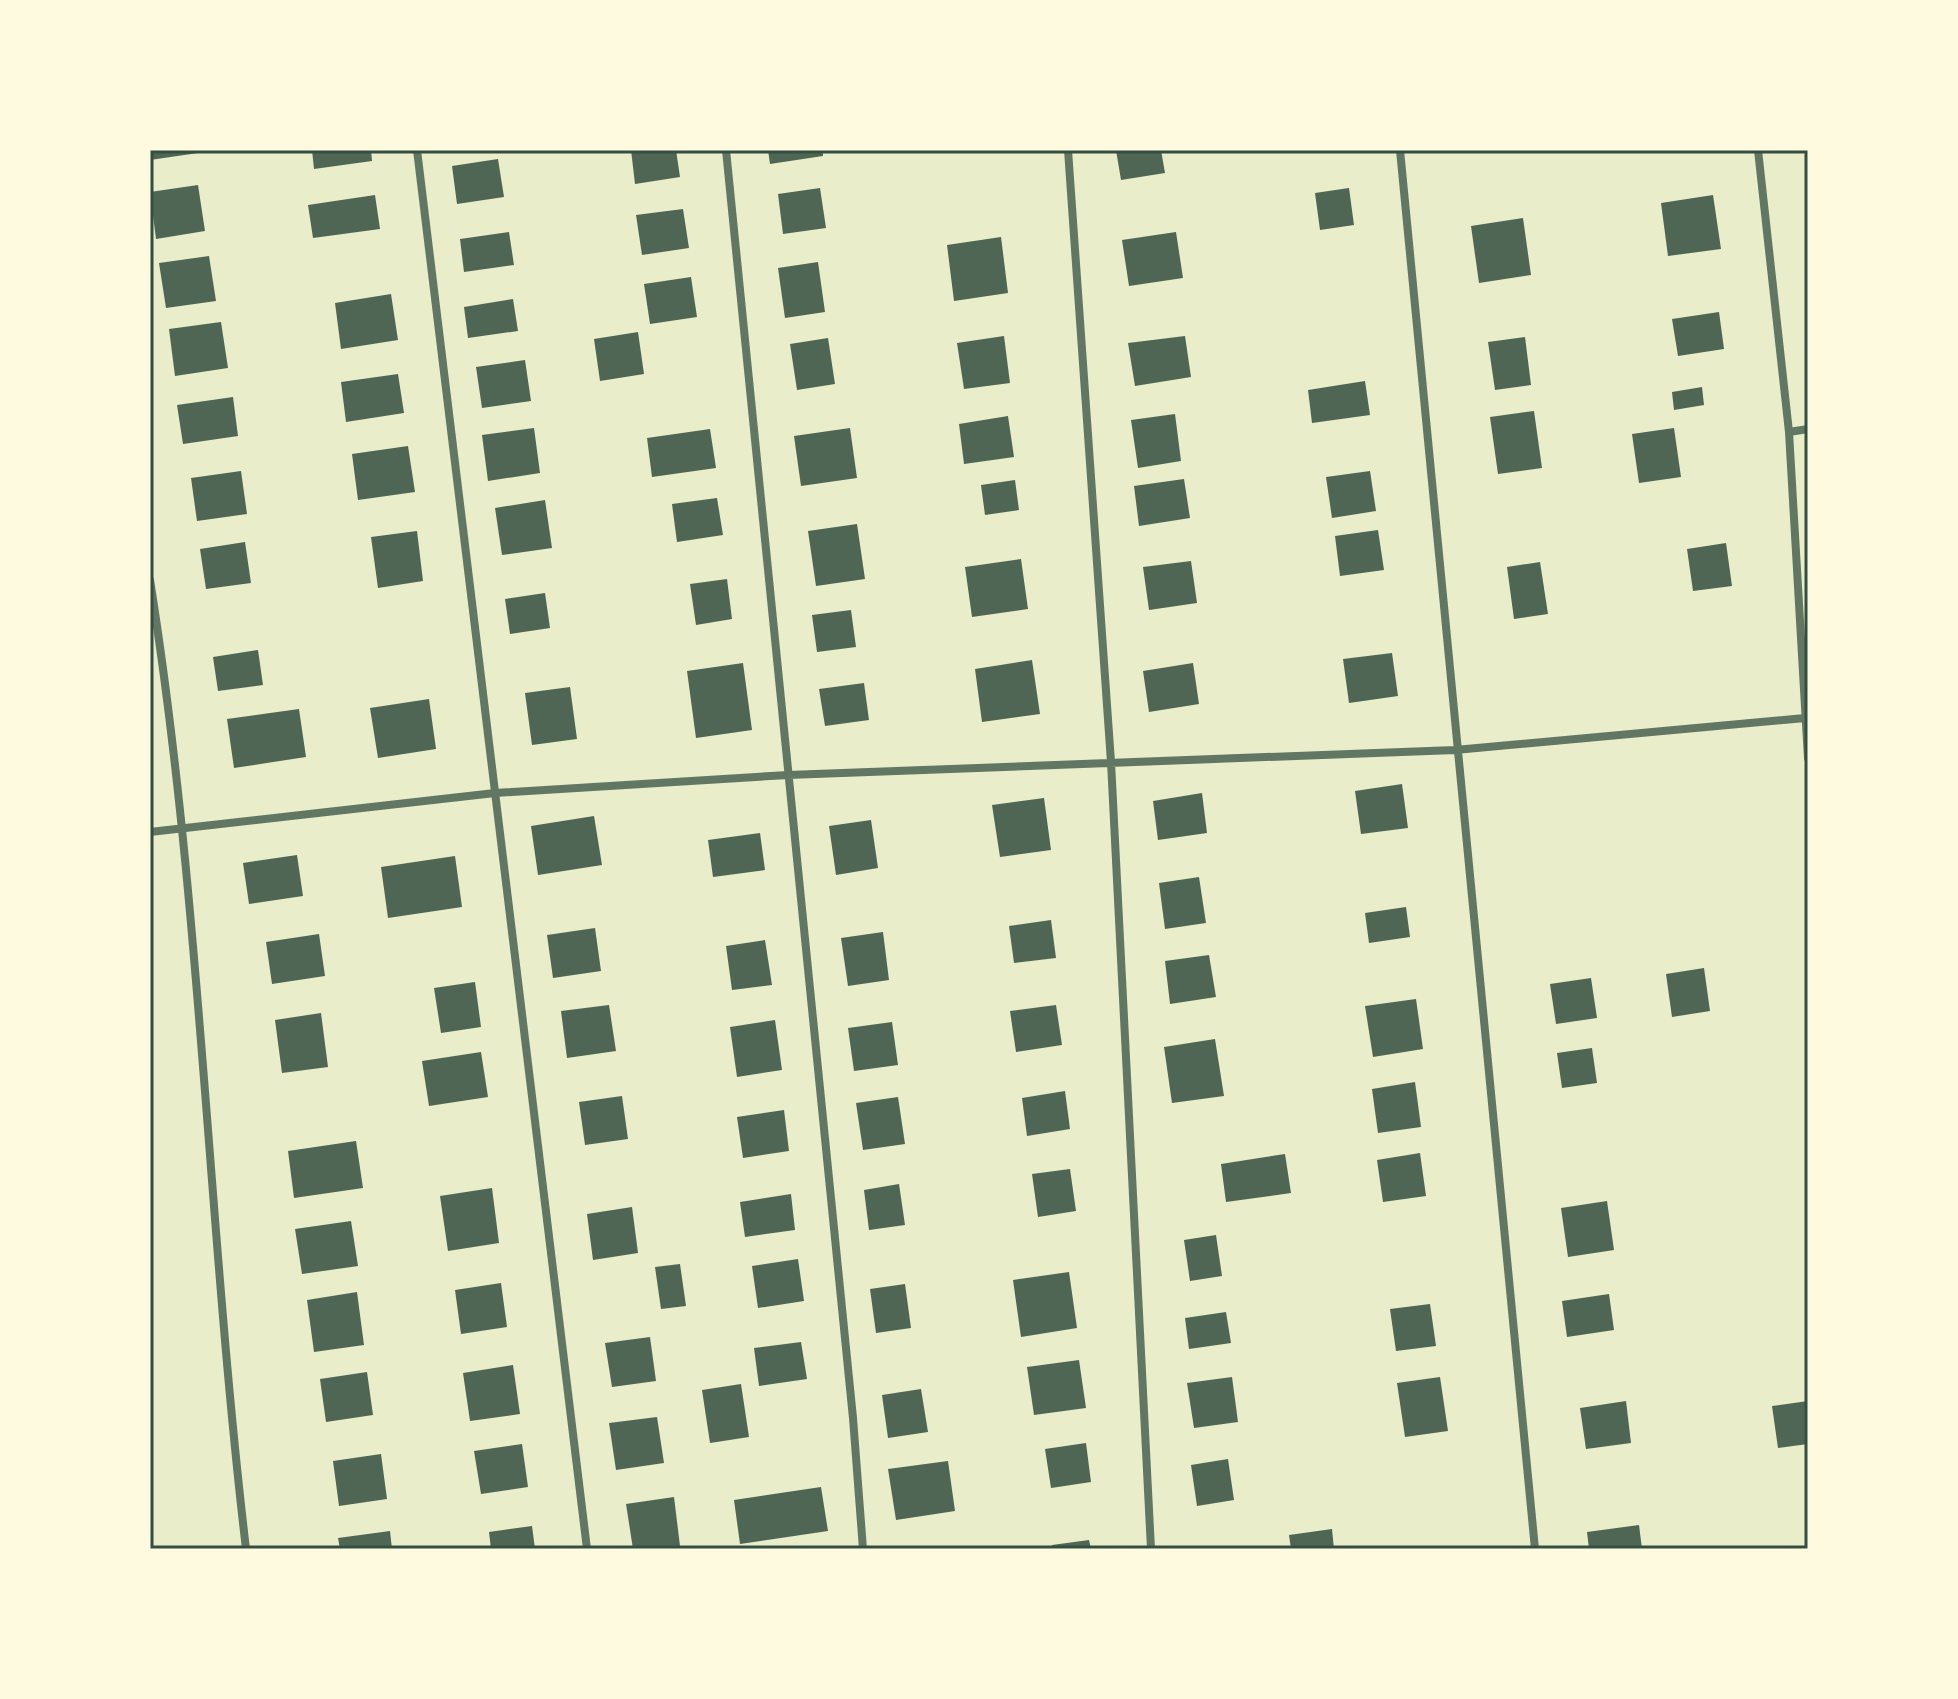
<svg xmlns="http://www.w3.org/2000/svg" width="1958" height="1699" viewBox="0 0 1958 1699" font-family="Barlow,sans-serif">
<rect width="100%" height="100%" fill="#e9edc9"/>
<path fill="#4f6655" d="M150,150H205V152L150,160Z
M312,150H371L372,161L314,169Z
M631,150H676L680,177L635,184Z
M768,150H823V156L770,164Z
M1116,150H1161L1165,173L1121,180Z
M498,159L504,197L457,204L452,166Z
M198,185L205,231L156,239L150,192Z
M820,188L826,228L783,234L778,194Z
M1349,188L1354,225L1320,230L1315,193Z
M375,195L380,229L313,238L308,205Z
M1713,195L1721,249L1668,256L1661,203Z
M683,209L689,248L642,255L636,215Z
M1523,218L1531,275L1479,283L1471,226Z
M509,232L514,265L464,272L460,239Z
M1176,232L1183,278L1129,286L1122,240Z
M1001,237L1008,293L954,301L947,245Z
M209,256L216,301L166,308L159,263Z
M818,262L825,312L785,318L778,268Z
M691,277L697,317L650,324L644,284Z
M391,294L398,340L341,349L335,303Z
M513,299L518,331L468,338L464,307Z
M1719,312L1724,349L1678,356L1672,319Z
M221,322L228,368L175,376L169,329Z
M638,332L644,374L600,381L594,339Z
M1004,336L1010,383L964,389L957,343Z
M1185,336L1191,377L1135,386L1128,343Z
M1525,337L1531,385L1495,390L1488,342Z
M828,338L835,384L797,390L790,344Z
M525,360L531,401L482,408L476,367Z
M398,374L404,413L346,422L341,382Z
M1365,381L1370,415L1312,423L1308,390Z
M1702,387L1704,405L1674,410L1672,392Z
M233,397L238,436L183,444L177,405Z
M1534,411L1542,468L1498,474L1490,417Z
M1175,414L1181,461L1138,468L1131,420Z
M1008,416L1014,457L964,464L959,424Z
M534,428L540,473L488,481L482,435Z
M850,428L857,478L801,486L794,436Z
M1674,428L1681,477L1639,483L1632,434Z
M710,429L716,468L652,477L647,438Z
M408,446L415,492L358,500L352,454Z
M241,471L247,514L197,521L191,478Z
M1370,471L1376,511L1332,518L1326,477Z
M1184,479L1190,518L1139,526L1134,486Z
M1015,480L1019,510L985,515L981,485Z
M717,498L723,535L677,542L672,504Z
M545,500L552,548L502,555L495,508Z
M857,524L865,579L816,586L808,531Z
M1378,530L1384,570L1340,576L1335,536Z
M417,531L423,581L378,588L371,537Z
M245,542L251,583L206,589L200,549Z
M1726,543L1732,586L1693,591L1687,549Z
M1021,559L1028,609L972,617L965,567Z
M1191,561L1197,603L1149,610L1143,567Z
M1540,562L1548,614L1514,619L1507,567Z
M727,579L732,619L696,625L690,584Z
M545,593L550,628L510,634L505,599Z
M851,610L856,647L817,652L812,615Z
M258,650L263,685L218,691L213,657Z
M1392,653L1398,696L1349,703L1343,659Z
M1032,660L1040,714L982,722L975,669Z
M743,663L752,730L696,738L687,671Z
M1193,663L1199,704L1149,712L1143,671Z
M864,683L869,720L825,726L819,689Z
M570,687L577,739L532,745L525,693Z
M429,699L436,749L378,758L370,708Z
M299,709L306,757L234,768L227,719Z
M1402,784L1408,828L1361,834L1355,791Z
M1202,793L1207,833L1158,840L1153,801Z
M1044,798L1051,850L1000,857L992,805Z
M594,816L602,865L538,875L531,826Z
M871,820L878,868L836,875L829,826Z
M760,833L765,870L713,877L708,840Z
M297,855L303,896L249,904L243,863Z
M455,856L462,907L388,918L381,867Z
M1199,877L1206,923L1165,929L1159,883Z
M1406,907L1410,937L1369,943L1365,913Z
M1051,920L1056,958L1014,963L1009,926Z
M595,928L601,971L553,978L547,935Z
M883,932L889,980L848,986L841,938Z
M319,934L325,976L272,984L266,942Z
M765,940L772,985L732,990L726,946Z
M1209,955L1216,997L1170,1004L1165,961Z
M1704,968L1710,1011L1672,1017L1666,974Z
M1591,978L1597,1018L1556,1024L1550,984Z
M475,982L481,1027L441,1033L434,988Z
M1416,999L1423,1049L1373,1057L1365,1006Z
M609,1005L616,1051L567,1058L561,1011Z
M1056,1005L1062,1045L1016,1052L1010,1011Z
M321,1013L328,1067L282,1073L275,1020Z
M775,1020L782,1070L737,1077L730,1027Z
M892,1022L898,1065L854,1071L848,1028Z
M1215,1039L1224,1096L1172,1103L1164,1047Z
M1592,1048L1597,1083L1562,1088L1557,1053Z
M481,1052L488,1097L429,1106L422,1061Z
M1415,1082L1421,1127L1378,1133L1372,1089Z
M1065,1091L1070,1129L1027,1136L1022,1098Z
M622,1096L628,1139L585,1145L579,1102Z
M898,1097L905,1144L863,1150L856,1103Z
M784,1110L789,1151L743,1158L737,1117Z
M356,1141L363,1188L294,1198L288,1151Z
M1420,1153L1426,1196L1383,1202L1377,1160Z
M1285,1154L1291,1193L1226,1202L1221,1164Z
M1070,1169L1076,1211L1038,1217L1032,1174Z
M899,1184L905,1225L869,1230L864,1190Z
M492,1188L499,1243L448,1251L440,1196Z
M791,1194L795,1230L745,1237L740,1202Z
M1607,1201L1614,1250L1568,1257L1561,1208Z
M632,1207L638,1253L593,1260L587,1214Z
M351,1221L358,1266L302,1274L295,1229Z
M1216,1235L1222,1276L1190,1281L1184,1240Z
M798,1259L804,1301L758,1308L752,1266Z
M680,1264L686,1306L661,1309L655,1267Z
M1069,1272L1077,1328L1021,1337L1013,1280Z
M501,1283L507,1327L461,1334L455,1290Z
M905,1284L911,1328L876,1333L870,1289Z
M357,1292L364,1345L314,1352L307,1300Z
M1609,1294L1614,1330L1567,1337L1562,1301Z
M1430,1304L1436,1346L1396,1351L1390,1309Z
M1226,1312L1231,1343L1189,1349L1185,1318Z
M650,1337L656,1381L612,1387L605,1343Z
M801,1342L807,1379L759,1386L754,1348Z
M1079,1360L1086,1408L1034,1415L1027,1367Z
M513,1365L520,1414L470,1421L463,1373Z
M367,1372L373,1415L326,1422L320,1379Z
M1232,1377L1238,1422L1194,1428L1187,1383Z
M1440,1377L1448,1431L1405,1437L1397,1383Z
M741,1384L749,1437L710,1443L702,1390Z
M921,1389L928,1432L888,1438L882,1395Z
M1626,1401L1631,1443L1586,1449L1580,1408Z
M1808,1401V1444L1778,1448L1772,1406Z
M657,1417L664,1463L616,1470L609,1423Z
M1086,1443L1091,1482L1051,1488L1045,1449Z
M522,1444L528,1487L481,1494L474,1451Z
M381,1454L387,1499L339,1506L333,1461Z
M1228,1459L1234,1500L1197,1506L1191,1465Z
M948,1461L955,1511L896,1520L888,1469Z
M821,1487L828,1531L740,1544L734,1500Z
M674,1497L680,1546L633,1549L626,1504Z
M1639,1525L1642,1549H1589L1587,1532Z
M532,1526L535,1549H491L489,1532Z
M1332,1529L1334,1549H1291L1289,1535Z
M390,1531L392,1549H340L338,1538Z
M1089,1540L1091,1549H1053L1052,1545Z"/>
<g fill="none" stroke-linecap="round" stroke-linejoin="round">
<path stroke="#617663" stroke-width="8" d="M417,150L587,1549
M726,150L853,1418L863,1549
M1068,150L1111,762L1151,1549
M1400,150L1535,1549
M1758,150L1789,432L1808,758
M1789,432L1808,429
M150,580C201,901 208,1227 246,1549
M150,832L495,793L788,775L1455,750L1805,718"/>
</g>
<rect width="1958" height="1699" fill="none" stroke="#fefae0" stroke-width="304"/>
<rect x="152" y="152" width="1654" height="1395" fill="none" stroke="#344e41" stroke-width="3"/>
</svg>
